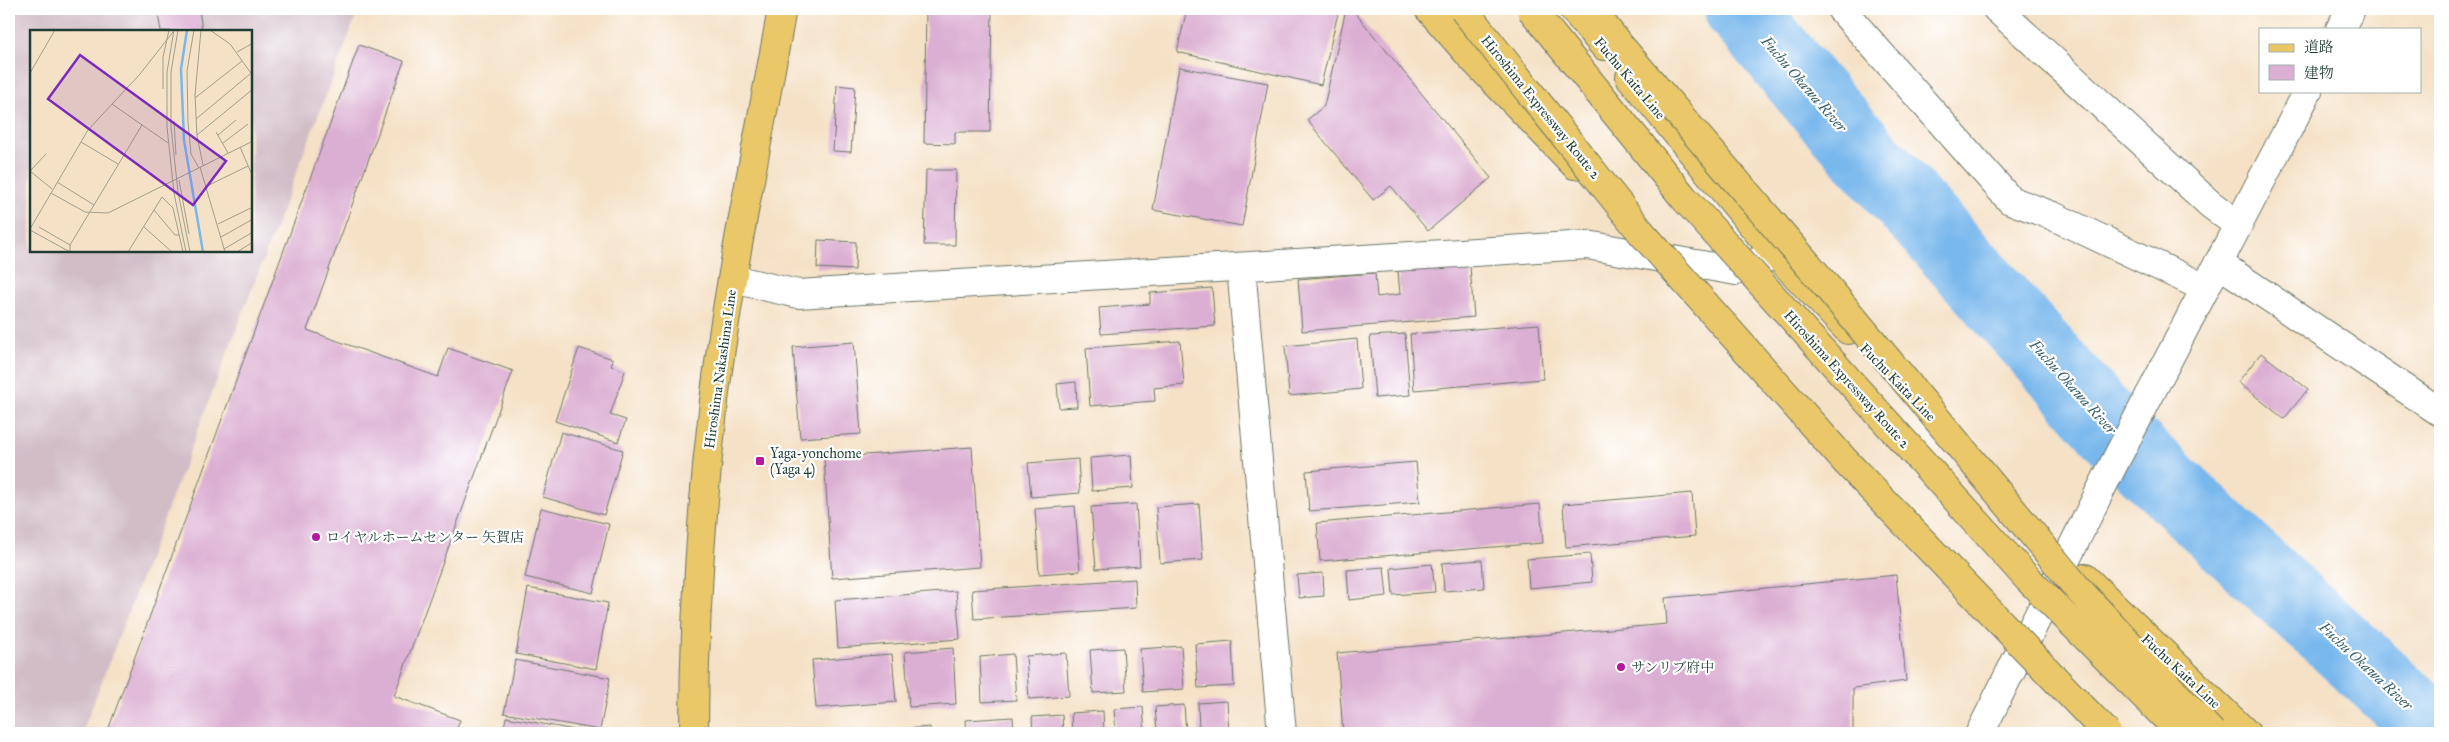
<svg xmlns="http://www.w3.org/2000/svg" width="2449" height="742" viewBox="0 0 2449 742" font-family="'IM FELL Great Primer','Noto Serif JP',serif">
<rect width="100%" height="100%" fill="#fff"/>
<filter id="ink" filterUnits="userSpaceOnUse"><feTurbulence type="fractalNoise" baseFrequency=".02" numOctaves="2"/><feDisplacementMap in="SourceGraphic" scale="10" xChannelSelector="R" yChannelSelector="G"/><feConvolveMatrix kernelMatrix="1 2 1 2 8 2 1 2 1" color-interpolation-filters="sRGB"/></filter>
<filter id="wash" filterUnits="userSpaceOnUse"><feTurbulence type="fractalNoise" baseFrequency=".0096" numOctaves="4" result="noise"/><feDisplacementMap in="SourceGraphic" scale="20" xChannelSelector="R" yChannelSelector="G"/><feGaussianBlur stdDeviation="1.12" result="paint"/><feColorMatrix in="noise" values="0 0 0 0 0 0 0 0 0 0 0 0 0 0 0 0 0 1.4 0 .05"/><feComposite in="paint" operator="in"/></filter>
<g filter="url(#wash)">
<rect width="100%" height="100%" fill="#f5e1c6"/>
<path fill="#d2bdc7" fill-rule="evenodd" d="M9,9H359L82,733H9ZM31,31H251V251H31Z"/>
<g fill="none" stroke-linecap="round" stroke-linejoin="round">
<path stroke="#79b8ed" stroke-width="72" d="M1740,9L1816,99L2121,440L2280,589L2438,733"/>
</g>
<g id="blocks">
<path fill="#dbafd3" d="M157,9H199L202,31H161Z
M926,9H992L990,132H955V144L924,143Z
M1187,9H1339L1321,85L1177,52Z
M1346,9H1352L1491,178L1428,231L1391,186L1373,200L1307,120L1324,106Z
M359,45L404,61L307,330L438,377L448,348L513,371L394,696L460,720L455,733H107Z
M1179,67L1268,83L1242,226L1153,210Z
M837,85L855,87L851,152L833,151Z
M926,170H956L955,245H924Z
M818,240L856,242L855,270L817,268Z
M1470,266L1474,317L1302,331L1298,279L1375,273L1377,297L1400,294L1398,271Z
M1212,288L1215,326L1101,334L1099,308L1150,304V293Z
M1539,324L1543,379L1414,390L1410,334Z
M1405,334L1410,395L1375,398L1370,336Z
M1357,339L1361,389L1289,396L1285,346Z
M1180,341L1184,385L1154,388L1155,401L1090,406L1086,348Z
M854,342L861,434L800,438L793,347Z
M579,348L613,359L611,366L625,371L610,415L626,420L618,442L555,421Z
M2261,353L2308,389L2284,419L2238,382Z
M1076,382L1077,407L1059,408L1057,384Z
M561,432L623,450L604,515L543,497Z
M972,447L980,567L832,578L824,458Z
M1131,455L1133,488L1092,491L1090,458Z
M1078,459L1080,493L1031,497L1028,463Z
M1416,462L1420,502L1309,511L1306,471Z
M1692,493L1695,536L1566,547L1563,504Z
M1136,504L1140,566L1096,569L1091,507Z
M1199,504L1203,560L1160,563L1156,507Z
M1540,504L1543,543L1320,561L1317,523Z
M1075,506L1080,571L1039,574L1035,509Z
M541,508L609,524L593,593L525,577Z
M1590,554L1592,582L1529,588L1527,559Z
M1482,560L1484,588L1444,591L1442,563Z
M1432,564L1435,592L1393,595L1391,568Z
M1384,567L1387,596L1349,600L1347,570Z
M1323,573L1324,596L1299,598L1297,575Z
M1896,575L1906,681L1853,688V733H1343L1337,653L1667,624L1665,598Z
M1135,579L1136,608L974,619L972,590Z
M528,588L608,603L596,669L516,654Z
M956,591L960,639L838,648L835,600Z
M1232,641L1234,686L1198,688L1195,644Z
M1181,646L1184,689L1143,692L1140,649Z
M953,648L956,704L909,707L905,652Z
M1123,648L1126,691L1093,693L1090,650Z
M1066,653L1069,696L1029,699L1026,656Z
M892,654L896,702L816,708L812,660Z
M1013,654L1016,700L982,702L980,657Z
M515,660L610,678L600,730L504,713Z
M1227,701L1229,733H1199L1198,703Z
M1184,705L1186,733H1157L1155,707Z
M1143,707L1145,733H1116L1114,709Z
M1103,711L1104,733H1072L1071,713Z
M1062,715L1063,733H1033L1032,717Z
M506,717L585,732V733H503Z
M1013,717L1014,733H967L966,720Z
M930,727V733H866V732Z"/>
</g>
</g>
<g filter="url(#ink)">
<use href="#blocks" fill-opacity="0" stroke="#6a7667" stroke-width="1"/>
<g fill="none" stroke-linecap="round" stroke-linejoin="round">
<defs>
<path id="minor" d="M1841,9L2010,200L2053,216L2205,288
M1997,9L2210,204L2238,225
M2340,29L2351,9
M2218,263L2440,412
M1241,267L1282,733
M733,279L798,294L1587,245L1736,271L1776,254
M1980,733L2107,477L2308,91"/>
<path id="major" d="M1573,9L1604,46
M1630,77L1776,254L1848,330
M2085,578L2246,733
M694,733C694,622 701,511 714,401C730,269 759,139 782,9"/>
<path id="highway" d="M1429,9L1472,58L1575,165
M1591,9L1616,41"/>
</defs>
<use href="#minor" stroke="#6a7667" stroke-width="30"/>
<use href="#major" stroke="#6a7667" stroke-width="30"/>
<use href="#highway" stroke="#6a7667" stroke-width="30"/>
<use href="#minor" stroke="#fff" stroke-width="28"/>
<use href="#major" stroke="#eac769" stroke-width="28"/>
<use href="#highway" stroke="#eac769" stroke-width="28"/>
<defs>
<path id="highway-bridge" d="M1463,9L1641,232L1845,461L2107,733
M1531,9L1684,198L2028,579L2181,733
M1616,41L1829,289L2079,590L2212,733"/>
</defs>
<use href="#highway-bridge" stroke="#6a7667" stroke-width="30" stroke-linecap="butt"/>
<use href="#highway-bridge" stroke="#eac769" stroke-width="28"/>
</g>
</g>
<g fill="#b5179e" stroke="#fff" stroke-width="2">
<rect x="755" y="456" width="10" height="10" rx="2.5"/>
<circle cx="316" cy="537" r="5"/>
<circle cx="1621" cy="667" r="5"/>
</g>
<g text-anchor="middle" stroke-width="4.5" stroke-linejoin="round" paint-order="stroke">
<g font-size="14" fill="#1f3d34" stroke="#fff">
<text transform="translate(1630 78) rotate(50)" y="5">Fuchu Kaita Line</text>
<text transform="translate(1541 107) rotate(51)" y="5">Hiroshima Expressway Route 2</text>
<text transform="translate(720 369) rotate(-82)" y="5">Hiroshima Nakashima Line</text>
<text transform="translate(1847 379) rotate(48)" y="5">Hiroshima Expressway Route 2</text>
<text transform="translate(1898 382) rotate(46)" y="5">Fuchu Kaita Line</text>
<text transform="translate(2181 671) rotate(43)" y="5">Fuchu Kaita Line</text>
</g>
<g font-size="14" fill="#1f3d34" stroke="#fff" text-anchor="start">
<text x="770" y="458">Yaga-yonchome<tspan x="770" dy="16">(Yaga 4)</tspan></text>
<text x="326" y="542">ロイヤルホームセンター 矢賀店</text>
<text x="1631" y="672">サンリブ府中</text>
</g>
<g font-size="15" font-style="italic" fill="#3a626c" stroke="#fff">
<text transform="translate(1804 84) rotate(49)" y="5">Fuchu Okawa River</text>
<text transform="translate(2073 387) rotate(48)" y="5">Fuchu Okawa River</text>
<text transform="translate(2366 666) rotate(43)" y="5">Fuchu Okawa River</text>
</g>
</g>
<g transform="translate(30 30)">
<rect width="222" height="222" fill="#f5e1c6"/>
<path fill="none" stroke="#79b8ed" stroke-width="2.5" d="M157,0L151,39L154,110L173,222"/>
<path fill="none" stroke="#9f9f8c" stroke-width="1" d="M144,0L137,42V97L144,163L156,222M148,0L141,42V97L148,162L160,222M164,0L157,41L158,92L161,124L169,138M171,0L165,65L167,106L173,135M180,0L200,14L223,46M207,22L223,13M0,43L25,0M133,59V27L139,0M165,68L212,31M82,74L138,113M166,89L220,44M144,91L146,125M186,102L198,123M167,105L223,59M188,105L206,90M51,112L88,134M193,113L218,94M210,117L223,147M170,137L195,222M0,141L22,159M0,141L16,124M149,150L159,204M27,152L64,175M177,156L218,136M21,163L55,182L78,183L223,111M124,180L145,205H149M188,194L223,177M9,197L40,215M114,197L142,222M0,199L58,100L110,44L143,2M0,200L40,222M191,207L223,189M194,219L223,202M40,222V215L112,95M98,222L132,167L143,178L153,222M207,222L223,212"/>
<path fill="#7b2cbf" fill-opacity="0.15" stroke="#7b2cbf" stroke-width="2.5" d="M50,25L196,131L163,175L18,69Z"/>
<rect width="222" height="222" fill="none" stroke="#1f3d34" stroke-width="2.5"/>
</g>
<rect width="2449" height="742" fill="none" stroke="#fff" stroke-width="30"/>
<rect x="2259" y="28" width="162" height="65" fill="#ffffff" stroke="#a5b1ae"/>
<rect x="2269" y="44" width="25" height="8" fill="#eac769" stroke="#a5b1ae"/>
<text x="2304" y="52" font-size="15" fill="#1f3d34">道路</text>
<rect x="2269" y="65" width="25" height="15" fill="#dbafd3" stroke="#a5b1ae"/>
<text x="2304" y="78" font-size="15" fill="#1f3d34">建物</text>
</svg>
